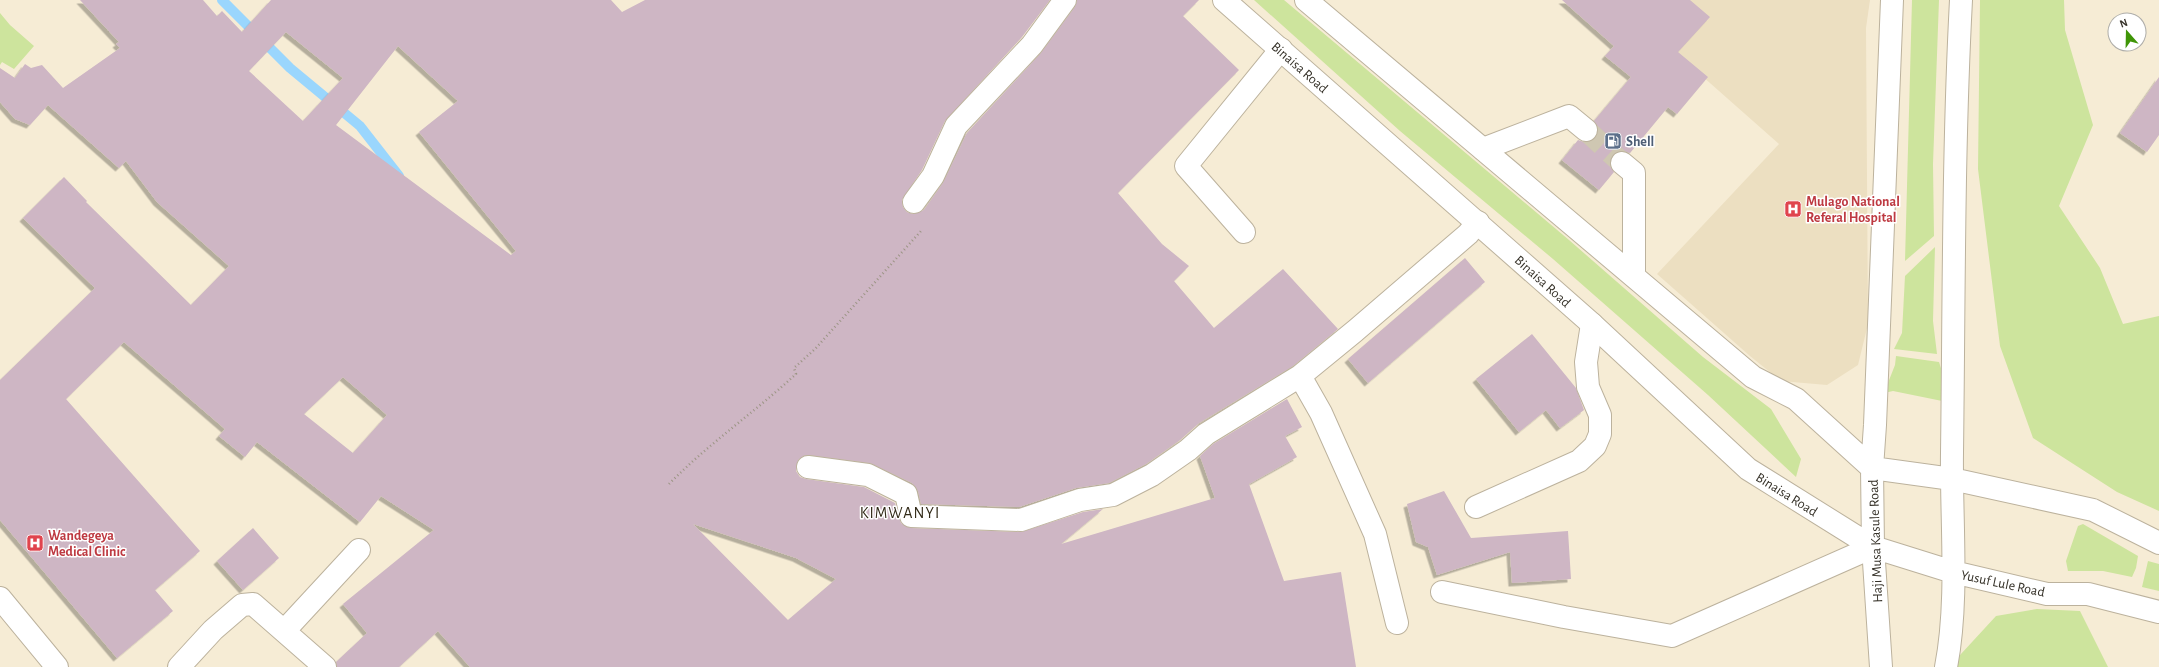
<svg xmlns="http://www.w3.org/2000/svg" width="2159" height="667" viewBox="0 0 2159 667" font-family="'Alegreya Sans',sans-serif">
<defs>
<filter id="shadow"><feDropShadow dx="-3.5" dy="3.5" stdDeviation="0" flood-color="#0004"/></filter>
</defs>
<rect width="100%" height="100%" fill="#f6ecd5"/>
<path fill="#ecdfc1" d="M1616,0H1870L1866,28L1868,324L1858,365L1827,385L1781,381L1750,356L1657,274L1779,144Z"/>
<path fill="#cde49d" d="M1254,0H1284L1569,240L1703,357L1771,409L1801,459L1796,477L1708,395L1553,259L1400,131Z
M1912,0H1939L1933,164L1934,236L1905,261Z
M1980,0H2064L2065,30L2093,125L2059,206L2100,268L2123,324L2159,316V511L2117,492L2033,438L2000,346L1978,169Z
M0,13L10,25L34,46L14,69L2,62L0,65Z
M1935,247L1933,321L1937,354L1894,349L1902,333L1905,276Z
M1896,356L1939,362L1952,403L1893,391L1884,393L1895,365Z
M2083,524L2138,556L2136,568L2132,577L2103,571H2068L2066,561L2078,526Z
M2148,561L2159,564V591L2142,587Z
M2037,609L2080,611L2108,667H1949L1996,616Z"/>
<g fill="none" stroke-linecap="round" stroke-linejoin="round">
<path stroke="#9ad6fd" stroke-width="10" d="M222,0L290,68L360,126L399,176"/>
</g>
<path fill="#ceb6c4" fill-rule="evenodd" filter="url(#shadow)" d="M80,0H203L217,16L222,11L242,32L271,0H611L622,12L645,0H1050L1022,37L945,121L922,170L902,200L903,207L907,212L913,214L924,210L943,183L967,133L1041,53L1075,7L1077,0H1199L1183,16L1239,70L1118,193L1162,244L1189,266L1174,281L1214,328L1283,269L1338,329L1293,366L1199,423L1180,440L1146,464L1109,483L1076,488L1019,507L921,504L918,491L912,483L870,463L809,455L803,456L798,460L796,471L800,477L806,479L864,487L895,503L901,523L911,528L1021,532L1083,512L1103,509L1061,544L1215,498L1200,456L1213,444L1287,399L1302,427L1285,436L1297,457L1249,484L1284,581L1341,572L1356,667H470L438,631L399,667H337L336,662L367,633L343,604L434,530L381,496L360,522L257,442L245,457L219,436L225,429L124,342L66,399L200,551L155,590L173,611L117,658L0,520V380L95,288L23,218L64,177L87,201L86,202L191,305L229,266L157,202L126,161L119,168L48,105L30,125L15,119L0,102V68L15,78L25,64L31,68L42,65L63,88L120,48L116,44L119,42ZM286,32L343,78L303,121L249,71ZM398,46L458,101L419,132L516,251L511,255L336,125ZM343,377L387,415L353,453L304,414ZM693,524L796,558L836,579L788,620Z
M1562,0H1690L1710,17L1678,52L1708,77L1677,114L1668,107L1630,153L1624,151L1613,155L1610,161L1614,172L1599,190L1562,160L1578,140L1584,142L1595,138L1598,132L1594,121L1631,77L1605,56L1614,46Z
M2159,77V135L2147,152L2120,133Z
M1465,258L1485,282L1368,383L1348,359Z
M1532,334L1576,388L1584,410L1560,428L1546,410L1519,432L1476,379Z
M1444,491L1471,538L1568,531L1571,579L1512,583L1510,552L1437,575L1428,547L1416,542L1407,504Z
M253,528L279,558L243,590L217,561Z"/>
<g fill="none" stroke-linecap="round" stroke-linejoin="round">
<path stroke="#cfc7b2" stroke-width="22" stroke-dasharray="22 11" stroke-linecap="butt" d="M1586,130L1622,163"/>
<defs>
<path id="minor" d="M1483,149L1569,116L1586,130
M1622,163L1634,173V276
M914,202L933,176L956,126L1032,45L1065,0
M1244,232L1186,166L1281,49
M1300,376L1321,413L1375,534L1397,623
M808,467L868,475L906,494L911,516L1021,520L1080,500L1113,495L1152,475L1188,450L1206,434L1300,376L1355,331L1468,234L1478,222
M1476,507L1579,461L1595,446L1600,434V415L1588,387L1586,362L1592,324
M1442,592L1564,617L1672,636L1873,547
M0,598L57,667
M285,630L359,550
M179,667L213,630L242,605L253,604L325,667"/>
<path id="major" d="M1224,0L1592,324L1748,469L1873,547L1953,572L2047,594H2088L2159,612
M1306,0L1753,377L1796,399L1872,468
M1872,468L1952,479L2093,510L2159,543
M1881,667L1873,547L1872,468L1875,425L1892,0
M1946,667C1959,600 1951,522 1952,453C1954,302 1953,151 1961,0"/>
</defs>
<use href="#minor" stroke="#bcb29d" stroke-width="24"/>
<use href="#major" stroke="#bcb29d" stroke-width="24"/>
<path stroke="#9b9484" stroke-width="2.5" stroke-dasharray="1 3" stroke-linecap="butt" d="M669,484C708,444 755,412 796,374L794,368L815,349L921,231"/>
<use href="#minor" stroke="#fff" stroke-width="22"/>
<use href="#major" stroke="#fff" stroke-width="22"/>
</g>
<defs>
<symbol id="fuel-square" viewBox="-11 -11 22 22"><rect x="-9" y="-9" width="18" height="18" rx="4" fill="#5c6f8a" stroke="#fff"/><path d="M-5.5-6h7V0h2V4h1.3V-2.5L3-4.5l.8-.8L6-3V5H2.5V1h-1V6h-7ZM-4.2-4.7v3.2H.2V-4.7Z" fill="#fff"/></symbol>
<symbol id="hospital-square" viewBox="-11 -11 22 22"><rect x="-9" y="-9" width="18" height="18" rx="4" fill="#e0444e" stroke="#fff"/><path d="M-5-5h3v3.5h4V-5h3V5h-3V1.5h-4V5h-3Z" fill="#fff"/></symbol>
</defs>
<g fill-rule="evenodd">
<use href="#fuel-square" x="1603" y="131" width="20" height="20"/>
<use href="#hospital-square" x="1783" y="199" width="20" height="20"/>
<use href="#hospital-square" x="25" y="533" width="20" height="20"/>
</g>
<g text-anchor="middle" stroke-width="3" stroke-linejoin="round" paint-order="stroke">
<g font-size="14" fill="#353128" stroke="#fff">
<text transform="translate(1300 67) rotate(41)" y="5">Binaisa Road</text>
<text transform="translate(1543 281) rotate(42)" y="5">Binaisa Road</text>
<text transform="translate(1787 494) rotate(32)" y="5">Binaisa Road</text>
<text transform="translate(1875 541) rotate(-92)" y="5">Haji Musa Kasule Road</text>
<text transform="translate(2003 583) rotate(12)" y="5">Yusuf Lule Road</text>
</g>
<g font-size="14" font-weight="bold" fill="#4e5e75" stroke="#fff" text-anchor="start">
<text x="1626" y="146">Shell</text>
</g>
<g font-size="14" font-weight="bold" fill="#be3a42" stroke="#fff" text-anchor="start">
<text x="1806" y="206">Mulago National<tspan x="1806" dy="16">Referal Hospital</tspan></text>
<text x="48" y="540">Wandegeya<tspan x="48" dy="16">Medical Clinic</tspan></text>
</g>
<g font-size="16" letter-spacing="1" fill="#312917" stroke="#fff">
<text x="900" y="518">KIMWANYI</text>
</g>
</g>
<g transform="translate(2127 32) rotate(340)"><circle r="19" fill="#ffffff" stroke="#aeada9"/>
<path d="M0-3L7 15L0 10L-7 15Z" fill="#3f9507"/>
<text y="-6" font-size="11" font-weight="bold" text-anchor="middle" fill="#353128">N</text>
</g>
</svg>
